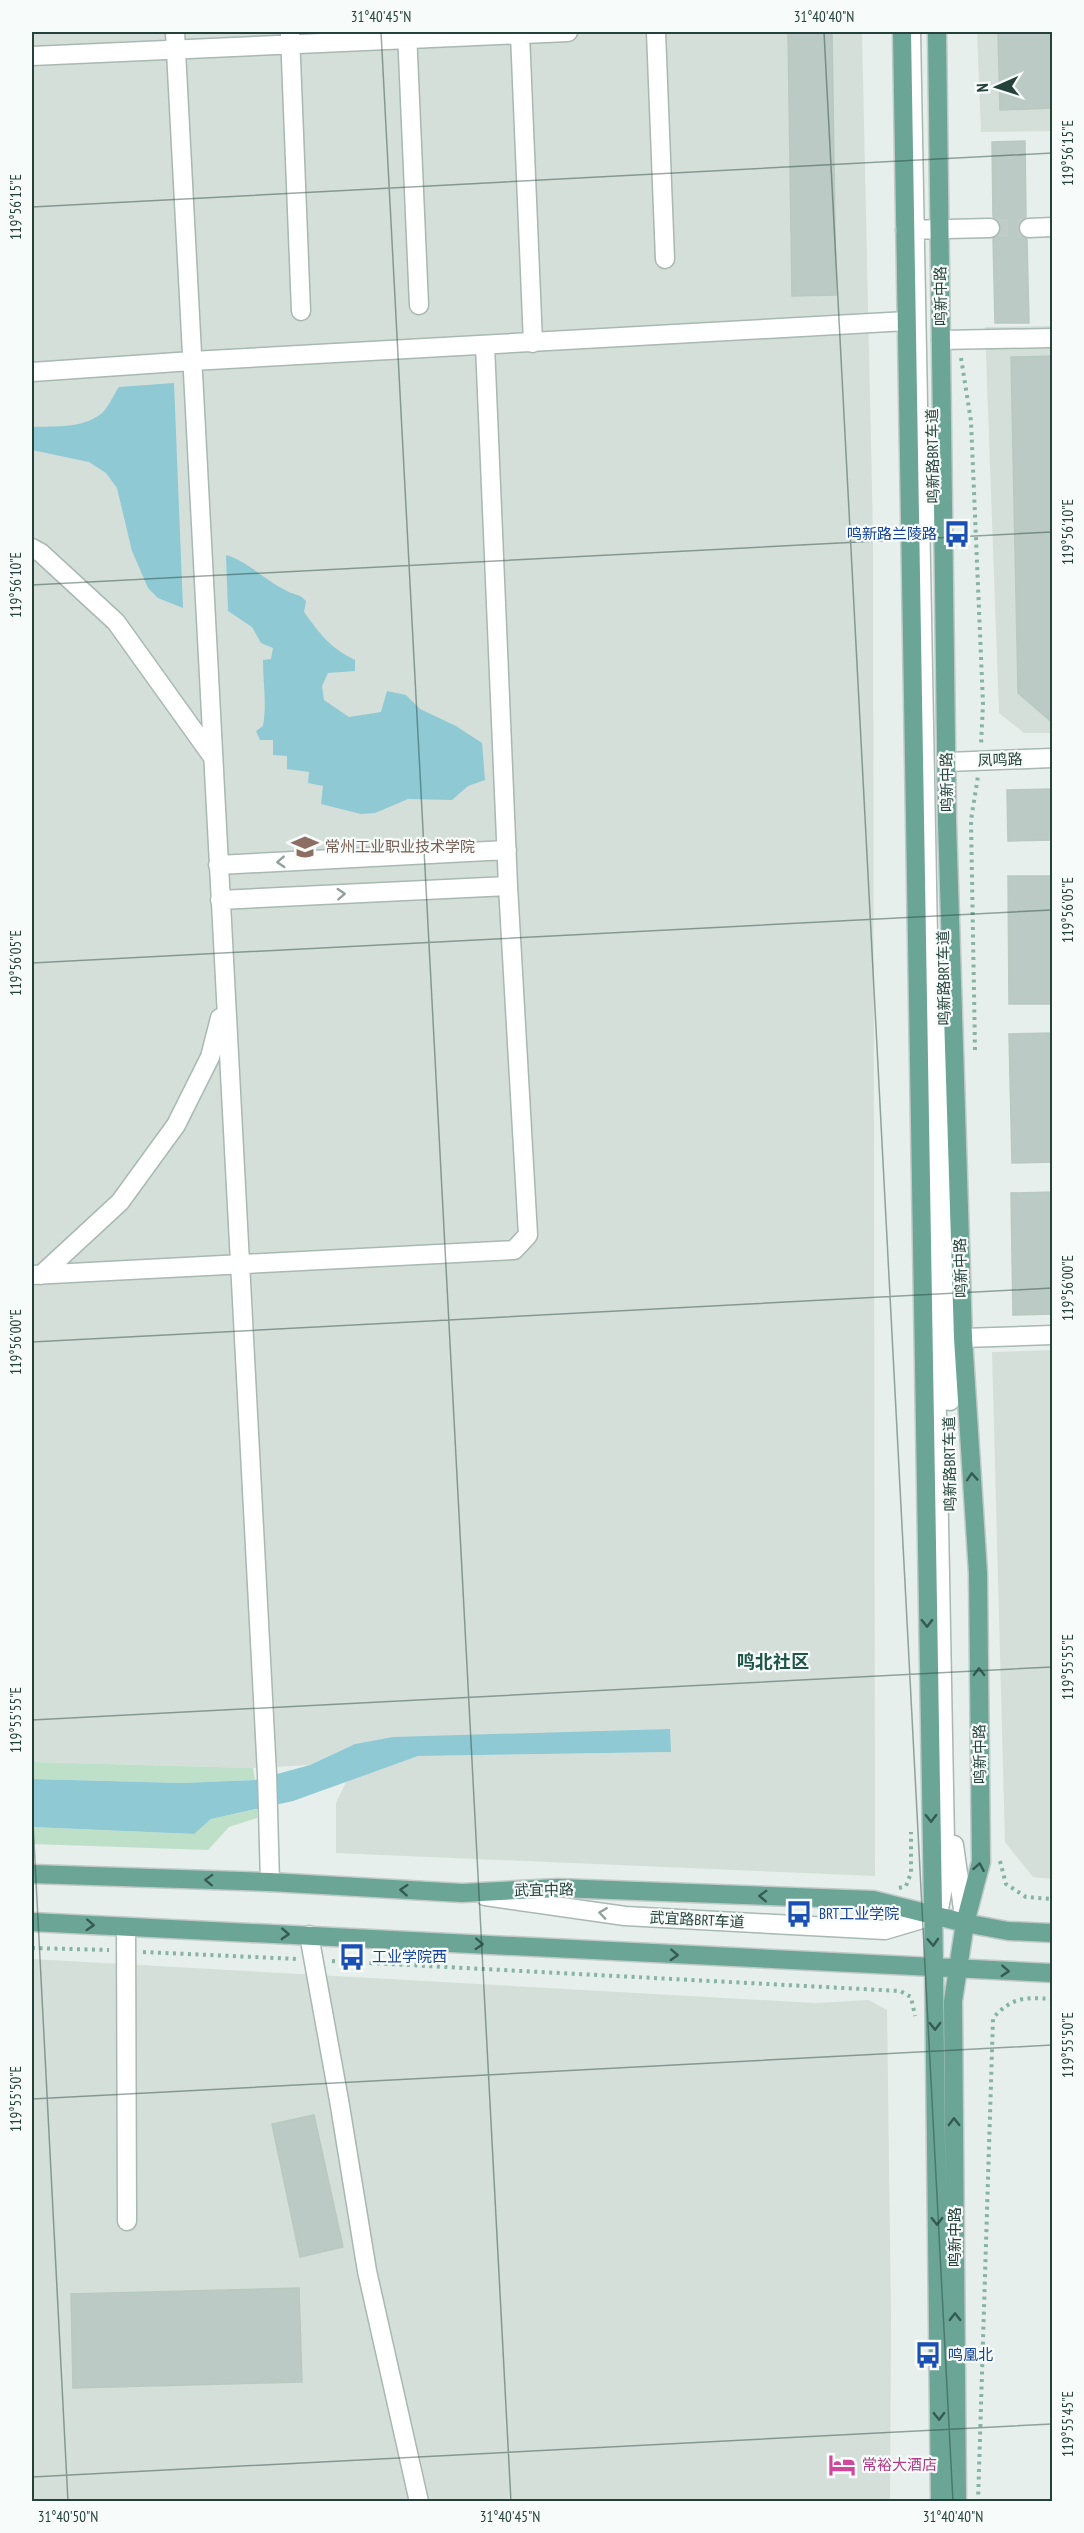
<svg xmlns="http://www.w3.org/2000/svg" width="1084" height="2533" viewBox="0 0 1084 2533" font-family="'PT Sans Narrow','Noto Sans SC',sans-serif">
<rect width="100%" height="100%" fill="#e6efeb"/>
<path fill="#d4dfda" d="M32,32H862L873,535L875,1876L336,1853V1803L347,1780L418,1756L670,1752V1729L355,1744L310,1765L253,1768L32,1762Z
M977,32H1052V131L981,132Z
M1052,326V733H1024L999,713L985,327Z
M1052,1350V1879L1033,1877L1005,1842L992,1352Z
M32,1959L815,2003L869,2000L887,2010L891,2317L890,2501H32Z"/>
<path fill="#bfe0c8" d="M32,1762L253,1768L255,1780L182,1783L32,1779Z
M257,1809V1818L229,1827L208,1850L32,1844V1827L193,1834L211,1819Z"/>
<path fill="#8ec9d4" d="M174,383L183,608L158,598L148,588L132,551L117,488L106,473L89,462L32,450V427C55,426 86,429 104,411C110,404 114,394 119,387Z
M226,555C247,561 265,580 285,590C293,595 299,593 306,601L304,612C321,635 329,647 355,660V671L328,673L322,686L324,700L349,717L381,712L387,691L406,695L420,709L456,726L482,743L485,780L468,786L452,800L408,799L375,813L361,814L321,804L323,786L308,783L309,772L287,769V756L273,755V740H260L256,731L263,726C267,704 263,683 263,660L271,659L273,648L261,643L252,627L228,611Z
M670,1729L671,1752L418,1756L293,1801L211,1819L194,1834L32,1827V1779L182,1783L255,1780L310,1765L355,1744L393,1737Z"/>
<path fill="#bbcac4" stroke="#b8c9c2" stroke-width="1.5" d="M788,32H832L836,295L792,296Z
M998,32H1053V108L1000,110Z
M1025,141L1026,217L1019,222L1018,228L1020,234L1027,239L1029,323H995L993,238L1000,234L1001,228L999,222L993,217L992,142Z
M1053,356V723L1018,693L1011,357Z
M1053,789V840L1008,841L1007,790Z
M1008,876H1053V1004H1009Z
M1053,1033V1162L1012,1163L1009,1034Z
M1053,1192V1314L1013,1315L1011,1193Z
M314,2115L343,2247L300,2257L272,2124Z
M299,2288L302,2382L73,2388L71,2294Z"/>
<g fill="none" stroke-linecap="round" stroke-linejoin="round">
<path stroke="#bfccc8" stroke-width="18" stroke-dasharray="18 9" stroke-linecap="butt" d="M990,228H1029"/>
<defs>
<path id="minor" d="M175,32L267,1774L270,1882
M407,32L419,305
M656,32L665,259
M290,34L301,311
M520,34L533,343
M32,56L568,32
M1029,228L1052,227
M905,230L990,228
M941,340L1052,338
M32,372L192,361L907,321
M932,432L935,522
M32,548L41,553L116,622L212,756
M947,762L1052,758
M218,865L507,850
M220,900L508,886
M945,1029L950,1401
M32,1275L514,1250L528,1235L508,886L485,345
M41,1275L120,1202L176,1125L210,1057L220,1018
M963,1338L1052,1335
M954,1845L965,1923
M485,1896L625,1916L885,1930L932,1916L940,1904L944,1882L945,1842L911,32
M126,1927L127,2221
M309,1935L339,2100L367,2271L419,2502"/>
<path id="major" d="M902,32L934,1968L940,2502
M937,32L947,821L963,1338L978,1573L981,1862L965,1923L953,2001L957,2502
M32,1874L270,1882L462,1893L558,1888L873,1900L965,1923L1008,1931L1052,1933
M32,1922L1052,1973"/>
</defs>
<use href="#minor" stroke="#a8b8b2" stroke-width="21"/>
<use href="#major" stroke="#c2cac8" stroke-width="21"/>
<path stroke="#86b3a5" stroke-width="4" stroke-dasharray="3 4.5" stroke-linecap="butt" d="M961,358L971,421L983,704L981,745
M975,1050L971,820L978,776
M1000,1861L1006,1884L1026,1897L1052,1899
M899,1888L906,1886L911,1873V1832
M32,1948L109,1950
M143,1952L298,1959
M332,1961L900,1991L911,1997L915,2016
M978,2502L993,2018C1012,1997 1025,1997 1052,1999"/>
<use href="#minor" stroke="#fff" stroke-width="18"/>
<use href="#major" stroke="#6aa596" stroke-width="18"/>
</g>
<defs><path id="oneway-chevron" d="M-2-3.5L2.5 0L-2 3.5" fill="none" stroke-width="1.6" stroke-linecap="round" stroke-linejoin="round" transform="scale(1.5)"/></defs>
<g stroke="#92a09c">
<use href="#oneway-chevron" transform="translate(281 862) rotate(177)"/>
<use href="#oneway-chevron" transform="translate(341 894) rotate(-3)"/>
<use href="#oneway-chevron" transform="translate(603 1913) rotate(-172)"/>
</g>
<g stroke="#365b51">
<use href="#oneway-chevron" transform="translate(972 1477) rotate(-94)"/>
<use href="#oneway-chevron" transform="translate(927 1623) rotate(89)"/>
<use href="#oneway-chevron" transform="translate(979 1672) rotate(-91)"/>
<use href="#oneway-chevron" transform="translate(931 1818) rotate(89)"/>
<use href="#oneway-chevron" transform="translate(979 1867) rotate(-80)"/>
<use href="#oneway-chevron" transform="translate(209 1880) rotate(-178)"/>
<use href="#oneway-chevron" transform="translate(404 1890) rotate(-176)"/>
<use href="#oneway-chevron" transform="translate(763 1896) rotate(-178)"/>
<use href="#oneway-chevron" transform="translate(90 1925) rotate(3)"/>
<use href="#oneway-chevron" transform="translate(285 1934) rotate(3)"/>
<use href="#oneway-chevron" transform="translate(933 1942) rotate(87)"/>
<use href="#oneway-chevron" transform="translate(479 1944) rotate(3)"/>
<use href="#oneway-chevron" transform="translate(674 1955) rotate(3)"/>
<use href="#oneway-chevron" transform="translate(1005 1971) rotate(3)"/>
<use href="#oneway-chevron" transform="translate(935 2026) rotate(89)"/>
<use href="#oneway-chevron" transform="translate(954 2122) rotate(-90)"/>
<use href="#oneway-chevron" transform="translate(937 2221) rotate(89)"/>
<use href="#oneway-chevron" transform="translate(955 2317) rotate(-90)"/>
<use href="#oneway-chevron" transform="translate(939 2416) rotate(89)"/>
</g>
<path fill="none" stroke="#24423a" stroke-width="1.5" stroke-opacity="0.45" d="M381,32L511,2502M824,32L953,2502M32,207L1052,153M32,585L1052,532M32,963L1052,910M32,1342L1052,1288M32,1720L1052,1667M32,1803L68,2502M32,2099L1052,2045M32,2477L1052,2424"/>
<defs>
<symbol id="bus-bare" viewBox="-9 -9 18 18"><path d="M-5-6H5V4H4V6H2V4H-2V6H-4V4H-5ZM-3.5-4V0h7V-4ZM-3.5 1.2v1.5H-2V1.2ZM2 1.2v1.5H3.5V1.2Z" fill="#1a4fb4" stroke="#f7fbf9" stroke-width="2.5" paint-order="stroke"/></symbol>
<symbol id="university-bare" viewBox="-9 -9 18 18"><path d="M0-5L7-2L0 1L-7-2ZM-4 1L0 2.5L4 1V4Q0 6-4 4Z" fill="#8d6e63" stroke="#f7fbf9" stroke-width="2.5" paint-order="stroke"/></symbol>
<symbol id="hotel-bare" viewBox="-9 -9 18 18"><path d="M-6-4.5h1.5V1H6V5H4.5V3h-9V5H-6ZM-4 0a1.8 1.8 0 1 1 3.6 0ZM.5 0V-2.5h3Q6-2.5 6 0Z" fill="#d1479c" stroke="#f7fbf9" stroke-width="2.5" paint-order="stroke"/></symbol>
</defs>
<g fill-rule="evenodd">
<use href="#bus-bare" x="938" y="515" width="38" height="38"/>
<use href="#university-bare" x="286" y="828" width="38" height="38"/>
<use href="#bus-bare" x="780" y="1895" width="38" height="38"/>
<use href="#bus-bare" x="333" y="1938" width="38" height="38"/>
<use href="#bus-bare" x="909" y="2336" width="38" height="38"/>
<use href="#hotel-bare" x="823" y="2446" width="38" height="38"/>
</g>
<g text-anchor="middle" stroke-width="4.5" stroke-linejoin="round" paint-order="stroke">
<g font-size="15" fill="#24423a" stroke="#f7fbf9">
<text transform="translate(941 296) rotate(-91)" y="5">鸣新中路</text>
<text transform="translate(933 456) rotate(-91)" y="5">鸣新路BRT车道</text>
<text transform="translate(1000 760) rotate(-2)" y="5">凤鸣路</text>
<text transform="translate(947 782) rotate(-91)" y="5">鸣新中路</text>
<text transform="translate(944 978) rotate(-91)" y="5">鸣新路BRT车道</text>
<text transform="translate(961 1268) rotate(-92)" y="5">鸣新中路</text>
<text transform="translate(950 1464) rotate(-91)" y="5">鸣新路BRT车道</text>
<text transform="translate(980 1754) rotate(-91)" y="5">鸣新中路</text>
<text transform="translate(544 1890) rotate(-1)" y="5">武宜中路</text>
<text transform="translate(697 1920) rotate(3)" y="5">武宜路BRT车道</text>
<text transform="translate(955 2237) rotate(-90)" y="5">鸣新中路</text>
</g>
<g font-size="15" fill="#164399" stroke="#f7fbf9" text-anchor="start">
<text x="937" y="539" text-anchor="end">鸣新路兰陵路</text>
<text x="819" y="1919">BRT工业学院</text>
<text x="372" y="1962">工业学院西</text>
<text x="948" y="2360">鸣凰北</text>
</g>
<g font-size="15" fill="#785e54" stroke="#f7fbf9" text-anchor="start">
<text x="325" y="852">常州工业职业技术学院</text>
</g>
<g font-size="15" fill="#b23c85" stroke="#f7fbf9" text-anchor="start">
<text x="862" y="2470">常裕大酒店</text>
</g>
<g font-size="18" font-weight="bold" fill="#1f5548" stroke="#f7fbf9">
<text x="773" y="1668">鸣北社区</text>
</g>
</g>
<rect width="1084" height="2533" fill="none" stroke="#f7fbf9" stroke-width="66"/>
<g transform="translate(997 87) rotate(267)" stroke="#f7fbf9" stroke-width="4.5" paint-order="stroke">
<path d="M0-4.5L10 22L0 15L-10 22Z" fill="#24423a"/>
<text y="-9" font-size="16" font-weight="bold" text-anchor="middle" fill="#24423a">N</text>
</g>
<rect x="33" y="33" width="1018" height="2467" fill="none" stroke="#24423a" stroke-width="2"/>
<g font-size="15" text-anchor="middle" fill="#24423a">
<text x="381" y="22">31°40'45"N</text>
<text x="824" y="22">31°40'40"N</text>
<text transform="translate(1068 153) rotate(-90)" y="5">119°56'15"E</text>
<text transform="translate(16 207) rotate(-90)" y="5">119°56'15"E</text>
<text transform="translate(1068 532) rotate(-90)" y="5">119°56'10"E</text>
<text transform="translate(16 585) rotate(-90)" y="5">119°56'10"E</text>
<text transform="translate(1068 910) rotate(-90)" y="5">119°56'05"E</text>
<text transform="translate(16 963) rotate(-90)" y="5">119°56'05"E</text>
<text transform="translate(1068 1288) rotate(-90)" y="5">119°56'00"E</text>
<text transform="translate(16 1342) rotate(-90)" y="5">119°56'00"E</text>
<text transform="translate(1068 1667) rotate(-90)" y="5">119°55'55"E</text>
<text transform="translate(16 1720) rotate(-90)" y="5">119°55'55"E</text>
<text transform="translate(1068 2045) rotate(-90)" y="5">119°55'50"E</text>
<text transform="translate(16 2099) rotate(-90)" y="5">119°55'50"E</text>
<text transform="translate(1068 2424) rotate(-90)" y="5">119°55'45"E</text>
<text x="68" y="2522">31°40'50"N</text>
<text x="510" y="2522">31°40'45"N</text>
<text x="953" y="2522">31°40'40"N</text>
</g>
</svg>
